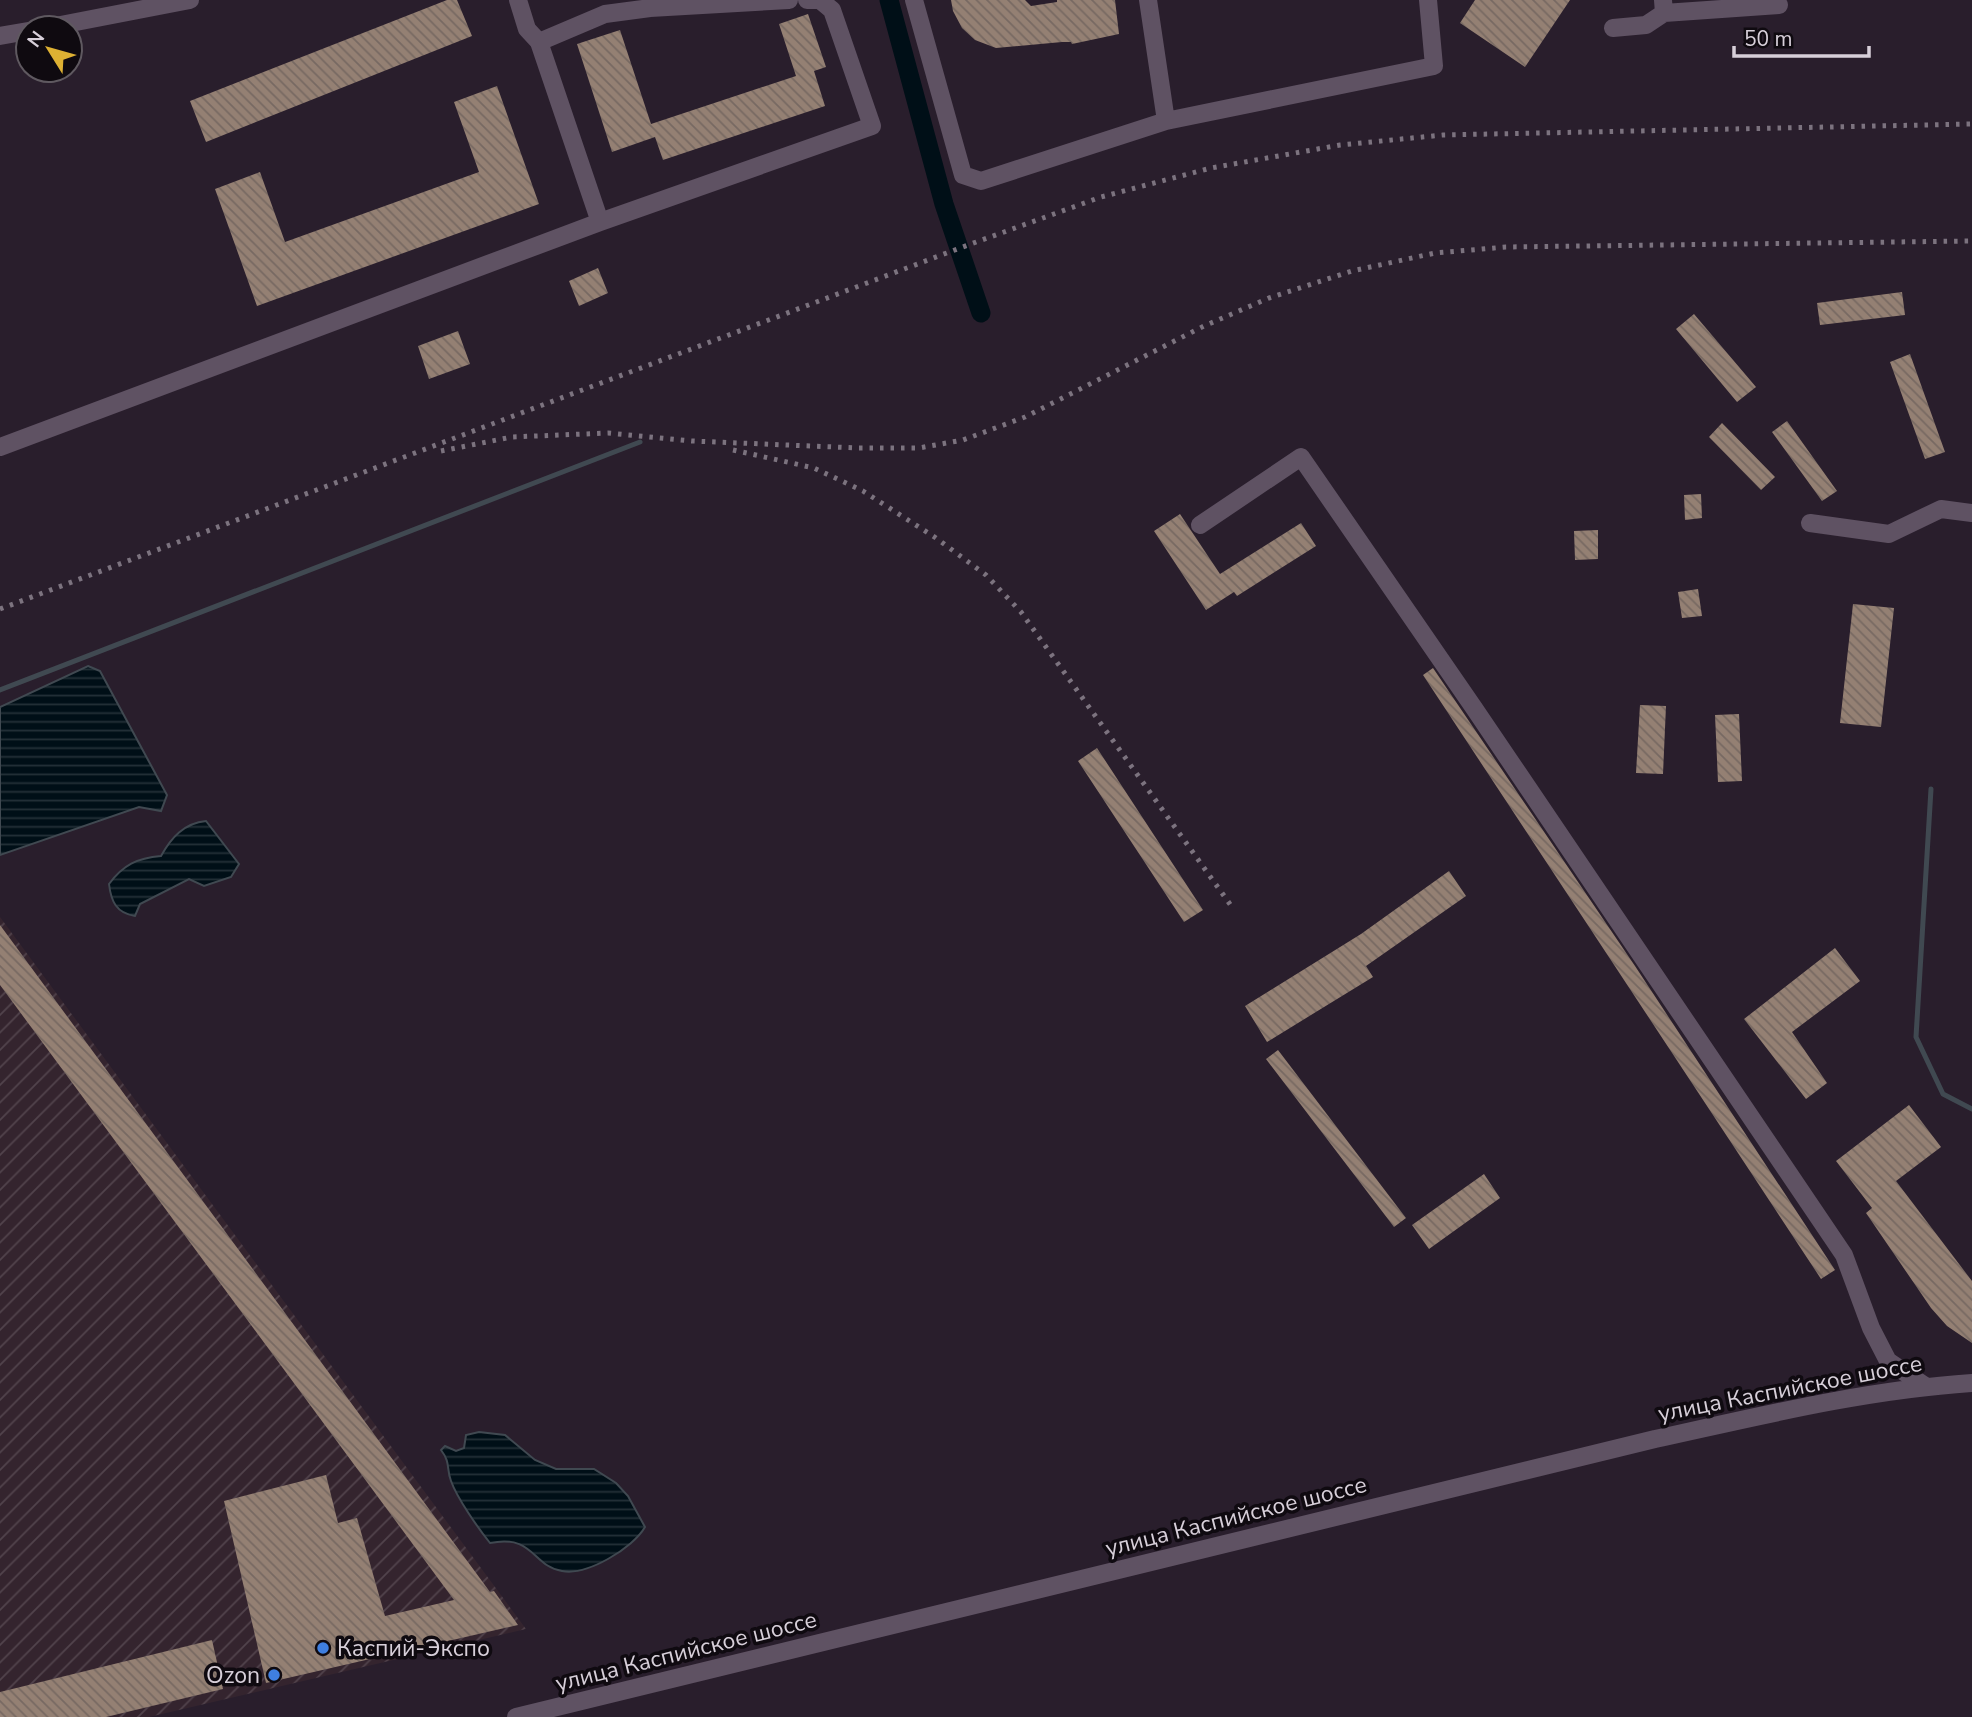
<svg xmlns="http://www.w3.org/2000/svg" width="1972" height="1717" viewBox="0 0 1972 1717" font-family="'Nunito Sans',sans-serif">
<defs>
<pattern id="industrial-furrows" width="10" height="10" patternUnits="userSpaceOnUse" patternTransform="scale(1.75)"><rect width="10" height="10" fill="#34242e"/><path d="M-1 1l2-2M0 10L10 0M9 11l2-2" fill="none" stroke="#51434c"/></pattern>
<pattern id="water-rules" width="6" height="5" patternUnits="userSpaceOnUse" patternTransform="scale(1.75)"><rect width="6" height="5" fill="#000f17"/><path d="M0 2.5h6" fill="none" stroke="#243138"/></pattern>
<pattern id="building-back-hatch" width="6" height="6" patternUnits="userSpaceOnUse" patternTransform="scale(1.75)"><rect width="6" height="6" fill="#948073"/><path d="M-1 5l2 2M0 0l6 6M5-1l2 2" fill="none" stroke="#776962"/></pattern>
</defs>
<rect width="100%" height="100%" fill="#291e2c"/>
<path fill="url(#industrial-furrows)" d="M0,917L526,1629L149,1717H0Z"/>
<path fill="url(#water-rules)" stroke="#404951" stroke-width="2" d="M88,666L100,671L167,795L161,811L139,807L0,855V707Z
M206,821L239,864L231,877L204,886L189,879L140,904L135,916C116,913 111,901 109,884C123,865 137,858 161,856C171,838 184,823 206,821Z
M479,1432L505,1435L535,1460L556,1469H594L616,1483L628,1496L645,1527C633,1548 587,1576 562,1571C532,1566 534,1534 490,1543C478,1528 457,1498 451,1481C446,1468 451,1463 441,1450L445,1446L456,1451L464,1448L466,1435Z"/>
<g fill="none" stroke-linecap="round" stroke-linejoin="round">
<path stroke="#404951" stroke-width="5" d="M0,690L640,442
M1931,789L1916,1037L1943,1094L1972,1109"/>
<path stroke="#000f17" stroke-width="19" d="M889,0L944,204L981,313"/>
</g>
<path fill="url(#building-back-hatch)" d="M447,0H457L472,36L206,142L190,101Z
M951,0H1025L1031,6L1057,2V0H1115L1119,34L1072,44L1071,42H1062L996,48L975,40L962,28L953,11Z
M1475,0H1570L1525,67L1460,23Z
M808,14L826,67L814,71L825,106L663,160L655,137L612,152L577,44L620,30L651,124L796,76L779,24Z
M497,86L539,204L257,306L215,189L260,172L285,242L479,172L454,102Z
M598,268L608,293L579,306L569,281Z
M1902,292L1905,315L1820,325L1817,303Z
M1694,314L1756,387L1737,402L1676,329Z
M458,331L470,364L429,379L418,346Z
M1910,354L1945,452L1925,459L1890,362Z
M1787,421L1837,491L1822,501L1772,432Z
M1722,423L1775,477L1761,490L1709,437Z
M1701,494L1702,518L1685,520L1684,495Z
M1180,514L1220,574L1301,523L1316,546L1237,596L1234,592L1206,610L1154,531Z
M1598,530V559L1575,560L1574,531Z
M1698,589L1702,616L1682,618L1678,592Z
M1853,604L1894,608L1881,727L1840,723Z
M1433,668L1635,966L1835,1270L1821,1279L1423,675Z
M1640,705L1666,706L1663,774L1636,773Z
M1739,714L1742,781L1718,782L1715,715Z
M1097,748L1203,910L1184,922L1078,761Z
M1449,871L1466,896L1366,966L1373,977L1267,1042L1245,1006L1361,934Z
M0,925L490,1592L494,1591L518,1625L266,1683L224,1501L326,1475L338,1523L357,1518L385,1616L454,1600L0,985Z
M1835,948L1860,981L1792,1032L1827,1083L1806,1099L1744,1019Z
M1278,1050L1406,1218L1394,1227L1266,1059Z
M1909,1105L1941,1147L1896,1181L1972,1281V1343L1947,1326L1931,1308L1866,1213L1872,1208L1836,1161Z
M1484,1174L1500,1198L1429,1249L1412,1225Z
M212,1640L223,1689L106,1717H0V1692Z"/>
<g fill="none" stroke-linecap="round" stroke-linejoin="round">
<path stroke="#5f5263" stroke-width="18" d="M518,0L527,29L539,42L600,222
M914,0L963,175L981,181L1166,121L1148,0
M1663,0L1664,13L1779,5
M45,28L190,0
M1613,28L1646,25L1664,13
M0,36L28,31
M539,42L605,14L650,8L789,0
M1166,121L1434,66L1428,0
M0,447L600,222L872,126L832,10L820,0H807
M1810,523L1889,534L1941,509L1972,513
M1200,525L1301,457L1474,708L1844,1255L1871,1328L1888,1361L1925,1386
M516,1717L1655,1439C1760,1416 1865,1390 1972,1383"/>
<path stroke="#7c737f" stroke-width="5" stroke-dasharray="3.5 7" stroke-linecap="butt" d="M733,450L814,468L863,491L936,538L986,575L1021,612L1232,907
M441,451L512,437L608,433L692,441L858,448H919L963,440L1025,417L1204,326L1269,298L1352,271L1435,253L1506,247L1972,241
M0,609L968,245L1101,197L1211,168L1340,145L1443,135L1972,124"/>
</g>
<g fill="#3f7fe0" stroke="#0f0a10" stroke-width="2.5">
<circle cx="323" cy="1648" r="7"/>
<circle cx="274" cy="1675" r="7"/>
</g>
<g text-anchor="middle" stroke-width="7" stroke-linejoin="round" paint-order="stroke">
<g font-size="23" fill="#d7cfd9" stroke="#0f0a10">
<text transform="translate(1790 1388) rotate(-11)" y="8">улица Каспийское шоссе</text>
<text transform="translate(1236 1516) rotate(-14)" y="8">улица Каспийское шоссе</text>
<text transform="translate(686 1651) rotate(-14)" y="8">улица Каспийское шоссе</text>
</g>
<g font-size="23" fill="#d7cfd9" stroke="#0f0a10" text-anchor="start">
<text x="337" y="1656">Каспий-Экспо</text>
<text x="260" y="1683" text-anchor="end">Ozon</text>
</g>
</g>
<g transform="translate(49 49) rotate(307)"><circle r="33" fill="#0f0a10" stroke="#5f5960" stroke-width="2"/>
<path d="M0-5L12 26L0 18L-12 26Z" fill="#deb133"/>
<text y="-10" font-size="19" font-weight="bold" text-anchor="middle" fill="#d7cfd9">N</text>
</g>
<path d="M1734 46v10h135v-10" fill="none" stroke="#d7cfd9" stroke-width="3.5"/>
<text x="1744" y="46" font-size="21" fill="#d7cfd9" stroke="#0f0a10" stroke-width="5" paint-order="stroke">50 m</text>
</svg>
